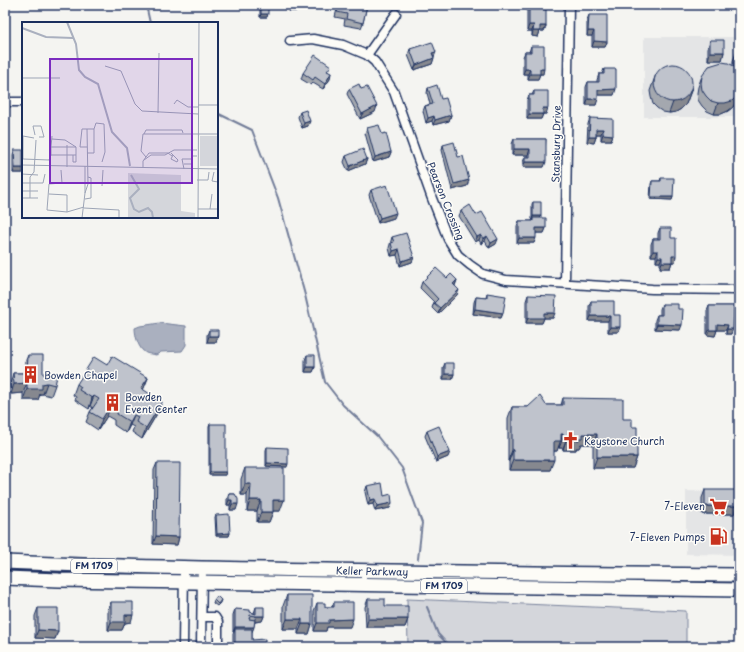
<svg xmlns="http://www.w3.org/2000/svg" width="744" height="652" viewBox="0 0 744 652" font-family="'Playpen Sans',sans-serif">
<rect width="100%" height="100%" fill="#f4f4f1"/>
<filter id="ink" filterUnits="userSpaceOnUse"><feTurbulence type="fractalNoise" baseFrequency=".025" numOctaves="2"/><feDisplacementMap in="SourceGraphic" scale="8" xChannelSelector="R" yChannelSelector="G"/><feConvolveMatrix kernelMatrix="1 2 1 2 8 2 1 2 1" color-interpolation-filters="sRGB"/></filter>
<g filter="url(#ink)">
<path fill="#e4e5e6" d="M644,37H739V117H644Z
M686,491L739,492V555L686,554Z"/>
<path fill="#d4d6db" stroke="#78829c" d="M407,599L686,611V647H408Z"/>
<path fill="#aab0bf" stroke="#717c98" d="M160,323L186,326V345L182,351L161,352L156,355C153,354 148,354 146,353C138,349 135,335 135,328L140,326Z"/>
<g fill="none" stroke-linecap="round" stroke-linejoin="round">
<path stroke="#717c98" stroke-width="2" d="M146,5L150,23
M217,113L252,130L278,198L305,295L325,382L343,405L377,436L402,468L422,523L418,559
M427,607L438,634L450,647"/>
<defs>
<path id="minor" d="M290,41L313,39L343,45L367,55L375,62L394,92L431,196L448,239L458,255L470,265L483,274L506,280L652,289L739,290
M367,55L396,14
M5,102H23
M565,283L569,5
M202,617H215L218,622V647
M183,647L184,568
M201,647L202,568"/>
<path id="primary" d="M5,562C134,568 263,569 392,571C508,573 623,574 739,575
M5,578L59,580L739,590"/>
</defs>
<use href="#minor" stroke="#1b2f5e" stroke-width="11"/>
<use href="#primary" stroke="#1b2f5e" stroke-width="16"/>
<use href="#minor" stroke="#fdfcf7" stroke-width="8"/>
<use href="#primary" stroke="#fdfcf7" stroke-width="13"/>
</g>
<path fill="#a4a8af" stroke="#1b2f5e" d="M260,5H268L267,17H260Z
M289,5H310L309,7H298L297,11H289Z
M338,5H367L363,23L361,28L344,25L345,19L335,17Z
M527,5H540V9L546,26L544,31H540L538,37L532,36V31H527Z
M589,15L607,42L605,47H592V36H587V20Z
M710,40L724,52L722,60H708V48Z
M531,46L543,74H540L538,79H528V74H523V57L525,52H529Z
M410,49L434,57L432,64L414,70L408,55Z
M736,53L739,72H738L737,101L733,107L728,111L721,114H714L707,111L702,106L698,100L697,93L698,87L702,76L733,66V61Z
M604,69L614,95H598L596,105H586V87L588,82H597V80L599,74H602Z
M328,71L330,79L323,89L313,83L311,85L301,79L303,73Z
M656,74L692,88L686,104L681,109L676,112L669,113L663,112L657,108L653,104L651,97L650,91Z
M428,88L441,99L451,115L449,121L433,125L432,121L426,123L423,111L425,106L430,104L427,93Z
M349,89H361L375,112L360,119L347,94Z
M534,91L546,114H543L541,119H527V100L529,95H532Z
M300,112L308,126L302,128L298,117Z
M590,118L613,135L611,140H601V134H596V137L594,143L587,142L588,124Z
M367,128L382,134L391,152L389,157L373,162L365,133Z
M514,139H546L544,167H523V162L525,157H528V155H512V144Z
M443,145L458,157L467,186L452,190L442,150Z
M14,150L23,173H13V155Z
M346,156L367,159L365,164L348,171L344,162Z
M661,178L673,197L672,200L650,199L651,184L652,181H660Z
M371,190L394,218L378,223L369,195Z
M533,202L541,216L540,218L546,228L544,233H536L534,243H517V226L519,221H532L533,219H532V204Z
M461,211L476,215L496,244L489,248L485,241L481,244L479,240L475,242L459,216Z
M660,228L671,238L675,262H672L670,268H660V262H656V256H651V244L653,239H658V233Z
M392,237L414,257L412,262L400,266L397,255L391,256L389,248Z
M447,278L457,280L455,286L457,295L438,314L432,308L434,302L420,288L422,282Z
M487,293L503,313L501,318L473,314L474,302L476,297L486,298Z
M528,295L553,318H544L542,323H526V301Z
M591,301L614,315L618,332H608V321H589V306Z
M662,304L678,309L680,330L655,329V320L657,315H660V309Z
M709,306H734L731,334H726V330H717L715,336L707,335V311Z
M209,330L216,342H207V335Z
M28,355L43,374L55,385L51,396L43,394H40L38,400H23V393L11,394L10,384L13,373H24V365Z
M307,355L315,367L313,372H305V360Z
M445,363L454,374L452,379H443V368Z
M107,365L148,378L143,390L158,412L142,439L132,432L134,427L130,425L126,433L114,425V420L107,416L98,430L86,422L90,412L93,408L90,406L89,409L75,400L76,397L73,395L77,384Z
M563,398L623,419L632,427L637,457L633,468H593V444H581L579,448H576V450H563V448H559V445L557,451H554L550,470H509V461H508V418L512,407H528L546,405H561Z
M210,424L225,475H209V427Z
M427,431L448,457L436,462L425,436Z
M267,447L287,467L266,466V450Z
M157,463L179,537L177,545L153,544L154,470Z
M245,468L280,511H273L269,522H257V511H247V495H241V479Z
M367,486L384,496L390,508L375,511L373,504L368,505L365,492Z
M705,490L734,514H702V498Z
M229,494H235L236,510H230V505H227V499Z
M216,515L230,533L229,536H216L215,517Z
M287,595L312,624L309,634H298V629H283V606Z
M368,599L385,606L408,619L405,627H366L365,607Z
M214,600H221L220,603L217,606L213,603Z
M111,602L131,622L125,623L122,630H108V610Z
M334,602L350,627H327L326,631H314V611L317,603L325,607H332Z
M256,607L264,616L262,621L255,622L252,632V640L265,647H233V634L234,632H233V615L235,609L254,613Z
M38,608L58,631L55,639L35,638V616Z"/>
<path fill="#86888f" stroke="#1b2f5e" d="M291,5H310L309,7H298L297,11H289Z
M434,5H443L442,6H433Z
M261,14H268L267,17H260Z
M529,25H534L532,31H527Z
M540,26H546L544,31H538Z
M533,31H540L538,37L532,36Z
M588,31H594L592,36H587Z
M594,41L607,42L605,47H592Z
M436,52L434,57L432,53Z
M710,52H724L722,60H708Z
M434,58L432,64L414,70L416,65Z
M736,64H739V72H733Z
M525,69H530L528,74H523Z
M540,69H544L543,74H540L538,79H528L530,74Z
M331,73L330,79L323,89L325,84Z
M692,88L686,104L681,109L676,112L669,113L673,102Z
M616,89L614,95H596L598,90Z
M739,93V95L737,101L733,107L728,111L721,114H714L718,103Z
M588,99H598L596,105H586Z
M377,106L375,112L360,119L362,114Z
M543,108H548L546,114H541Z
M529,114H543L541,119H527Z
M451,115L449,121L433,125L435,120Z
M434,116L432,121L426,123L428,118Z
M310,121L308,126L302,128L304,123Z
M596,129H603L601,134H594Z
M603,134L613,135L611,140H601Z
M589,137H596L594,143L587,142Z
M514,149H530L528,155H512Z
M391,152L389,157L373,162L375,157Z
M367,159L365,164L348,171L350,166Z
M525,162H546L544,167H523Z
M15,168H23V173H13Z
M469,180L467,186L452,190L454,184Z
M651,197H673L672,200L650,199Z
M396,213L394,218L378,223L380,218Z
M533,216H541L540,219H532Z
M536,228H546L544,233H535Z
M481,235L479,240L475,242L477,237Z
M487,236L485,241L481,244L483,239Z
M519,238H536L534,243H517Z
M498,239L496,244L489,248L491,243Z
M399,249L397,255L391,256L393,251Z
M653,251H658L656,256H651Z
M672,256H676L675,262H670Z
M414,257L412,262L400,266L402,261Z
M658,257H662L660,262H656Z
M662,262H672L670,268H660Z
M457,280L455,285L451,290L453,284Z
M459,290L457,295L438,314L440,308Z
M475,309L503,313L501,318L473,314Z
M544,313H555L553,318H544L542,323H526L528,318Z
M591,316H610L608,321H589Z
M657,324L682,325L680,330L655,329Z
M717,324L728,325L726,330H715Z
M610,327H620L618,332H608Z
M727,329H733L731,334H726Z
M709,330H717L715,336L707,335Z
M209,336H218L216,342H207Z
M307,367H315L313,372H305Z
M445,374H454L452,379H443Z
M148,378L144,388L137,399L141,388Z
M27,383L23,393L11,394L14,384Z
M47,383L43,394H40L38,400H23L27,389L42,384Z
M94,396L90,406L89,409L92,398Z
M162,402L158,412L142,439L146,428Z
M111,405L107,416L98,430L102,419Z
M134,415L130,425L126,433L130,422Z
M561,434H563L557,451H550L554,441Z
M583,434H597L593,444H581L579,448H576V450H563L566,440L579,438Z
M563,438H567L563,448H559Z
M512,450H513L509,461H508Z
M450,452L448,457L436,462L437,457Z
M597,457H637L633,468H593Z
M513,460H554L550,470H509Z
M267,463L288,464L287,467L266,466Z
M210,472H226L225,475H209Z
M245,484H251L247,495H241Z
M375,499L373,504L368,505L370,500Z
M229,500H232L230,505H227Z
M250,500H261L257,511H247Z
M273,500H284L280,511H270Z
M392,503L390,508L375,511L377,506Z
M232,504H238L236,510H230Z
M705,506H737L734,514H702Z
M261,512H273L269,522H257Z
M230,533L229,536H216L217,534Z
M156,536L179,537L177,545L153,544Z
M125,615H133L131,622L125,623L122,630H108L111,622Z
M256,616H264L262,621L254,622Z
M287,619H302L298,629H283Z
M353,619L350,627H327L326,631H314L317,623L329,620Z
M368,619H408L405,627H366Z
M302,624H312L309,634H298Z
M235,627H254L252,632L235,629L234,632H233Z
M38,630L58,631L55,639L35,638Z
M235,644H255L254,647H234Z"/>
<path fill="#bfc3cc" stroke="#1b2f5e" d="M261,5H268V14H261Z
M339,5H367L363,23L346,19L347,14L337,12Z
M529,5H540V9H546V26H540V31H533L534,25H529Z
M589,15H607V42L594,41V31H588Z
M710,40H724V52H710Z
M432,42L436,52L432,53L434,58L416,65L410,49Z
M531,46H544V69H540V74H530V69H525V52H531Z
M736,53H739V64H736Z
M315,55L331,66L327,71L331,73L325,84L315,77L313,80L303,73Z
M722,62L728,63L734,66L739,73V93L737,96L732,101L725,103H718L711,101L706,96L702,90L701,83L702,76L709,66Z
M654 83a19 19 0 1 1 38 0a19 19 0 1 1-38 0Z
M604,69H616V89L598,90V99H588V82H599V74H604Z
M359,84L361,89L367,87L377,106L362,114L349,89Z
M437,85L441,99L446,98L451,115L435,120L434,116L428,118L425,106L433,104L428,88Z
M534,91H548V108H543V114H529V95H534Z
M306,110L310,121L304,123L300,112Z
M590,118L613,119V135L603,134V129H596V137H589Z
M379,125L382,134L386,133L391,152L375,157L367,128Z
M514,139H546V162H525V157H530V149H514Z
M454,142L458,157L463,156L469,180L454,184L443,145Z
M363,149L367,159L350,166L346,156Z
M14,150H23V168H15Z
M661,178H674L673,197H651L652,181H661Z
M387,185L396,213L380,218L371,190Z
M533,202H541V216H533Z
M470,205L476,215L482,212L498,239L491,243L487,236L483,239L481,235L477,237L461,211Z
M533,218H546V228H536V238H519V221H533Z
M660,228H671V238H676V256H672V262H662V257H658V251H653V239H660Z
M406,233L414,257L402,261L399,249L393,251L391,243L394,242L392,237Z
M436,268L447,278L451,274L457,280L453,284L459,290L440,308L434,303L438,299L422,282Z
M487,293L506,296L503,313L475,309L476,297L487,298Z
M528,295L556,296L555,313H544V318H528Z
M591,301H614V315H620V327H610V316H591Z
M662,304H678V309H683L682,325L657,324V315H662Z
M709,306H734L733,329H727L728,325L717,324V330H709Z
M209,330H218V336H209Z
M28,355H43V374L57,376L55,385L47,383L42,384V389H27V383L14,384L13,373H27Z
M307,355H315V367H307Z
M112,356L148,378L141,388L162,402L146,428L136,422L138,417L134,415L130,422L117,414L118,410L111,405L102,419L90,412L99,399L94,396L92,398L79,390L81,387L77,384L94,357L107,365Z
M445,363H454V374H445Z
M540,396L546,405H563V398L623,399V419H632V427H637V457H597V434H583V438H579V440H566L567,438H563V434H561V441H554V460H513V450H512V407H528Z
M210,424H226V472H210Z
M439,426L450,452L437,457L427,431Z
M267,447L288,448V464L267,463Z
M157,463H180L179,537L156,536Z
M245,468H284V500H273V512H261V500H250L251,484H245Z
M382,483L384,496L391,494L392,503L377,506L375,499L370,500L367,486Z
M705,490H737V506H705Z
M229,494H235L238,499V504H232V500H229Z
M229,514L230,533L217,534L216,515Z
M287,595H312V624H302V619H287Z
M217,596L221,600L218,604L214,600Z
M368,599H385V606H408V619H368Z
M111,602H133V615H125V622H111Z
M334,602H353V619L329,620V623H317V603H325V607H334Z
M256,607H264V616H256L250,615L249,619L255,620L254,627H235V609L250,610V612L256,614Z
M38,608H58V631L38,630Z
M235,629H252V640L265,639V647H255V644H235Z"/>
</g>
<defs>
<symbol id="building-bare" viewBox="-9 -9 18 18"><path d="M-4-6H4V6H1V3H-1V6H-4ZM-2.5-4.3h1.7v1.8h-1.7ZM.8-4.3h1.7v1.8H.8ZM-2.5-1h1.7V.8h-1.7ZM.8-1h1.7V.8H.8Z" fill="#c8321e" stroke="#fdfcf7" stroke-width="2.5" paint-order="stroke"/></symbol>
<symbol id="church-bare" viewBox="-9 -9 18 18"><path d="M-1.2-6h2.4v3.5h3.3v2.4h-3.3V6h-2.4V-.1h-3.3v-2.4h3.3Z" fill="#c8321e" stroke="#fdfcf7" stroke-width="2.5" paint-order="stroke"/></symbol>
<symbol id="supermarket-bare" viewBox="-9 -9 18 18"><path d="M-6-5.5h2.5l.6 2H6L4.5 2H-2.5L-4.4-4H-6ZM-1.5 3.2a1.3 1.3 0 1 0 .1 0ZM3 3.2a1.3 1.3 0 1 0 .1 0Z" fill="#c8321e" stroke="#fdfcf7" stroke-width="2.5" paint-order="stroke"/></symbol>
<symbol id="fuel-bare" viewBox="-9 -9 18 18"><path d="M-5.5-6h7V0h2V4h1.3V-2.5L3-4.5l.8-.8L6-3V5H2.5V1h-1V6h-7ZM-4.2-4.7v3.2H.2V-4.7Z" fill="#c8321e" stroke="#fdfcf7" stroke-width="2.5" paint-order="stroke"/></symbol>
</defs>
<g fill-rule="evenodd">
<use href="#building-bare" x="18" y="362" width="25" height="25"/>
<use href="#building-bare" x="100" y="390" width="25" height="25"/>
<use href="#church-bare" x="558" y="428" width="25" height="25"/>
<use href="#supermarket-bare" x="706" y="494" width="25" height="25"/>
<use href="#fuel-bare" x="706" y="524" width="25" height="25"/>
</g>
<g text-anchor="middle" stroke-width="3" stroke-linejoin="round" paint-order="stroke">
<g fill="#fdfcf7" stroke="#5f6c8c" stroke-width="1">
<rect x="71" y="559" width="46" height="14" rx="3"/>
<rect x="421" y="579" width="46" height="14" rx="3"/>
</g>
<g font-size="9" font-weight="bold" fill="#1b2f5e">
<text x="94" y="569">FM 1709</text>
<text x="444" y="589">FM 1709</text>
</g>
<g font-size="10" fill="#1b2f5e" stroke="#fdfcf7">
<text transform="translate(556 144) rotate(-89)" y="4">Stansbury Drive</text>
<text transform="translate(446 201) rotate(68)" y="4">Pearson Crossing</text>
<text transform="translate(372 571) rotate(1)" y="4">Keller Parkway</text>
</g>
<g font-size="10" fill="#1b2f5e" stroke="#fdfcf7" text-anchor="start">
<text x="44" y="379">Bowden Chapel</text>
<text x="125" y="401">Bowden<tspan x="125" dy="12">Event Center</tspan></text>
<text x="584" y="445">Keystone Church</text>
<text x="705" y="510" text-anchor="end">7-Eleven</text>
<text x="705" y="541" text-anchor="end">7-Eleven Pumps</text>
</g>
</g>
<g transform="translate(22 22)">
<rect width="196" height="196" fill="#f4f4f1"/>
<path d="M178,114H196V144H178ZM106,151L159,153V189L173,191V196H106Z" fill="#d4d6db"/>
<path fill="none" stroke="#aab0bf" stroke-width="2" d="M45,0L54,22L57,48L63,55L76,62L90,110L105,126L108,144M0,6L24,15L51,16M109,153L117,167L108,176L112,187L117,190L126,186L130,190L131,196"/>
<path fill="none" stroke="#9da5b6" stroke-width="1" d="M83,44L99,49L113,82L120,89L176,92M0,56H38M152,82L155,78L166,85H176M176,83H196M136,91L137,31M72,107L74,101L82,102L83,130L80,140M122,112L124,108H160L161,111M13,113L11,104H19L22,115H17M30,114L29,125H54M12,116L1,114V137L27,138L29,133M29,125V133H54V125L43,118L30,117M65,131H72V107H65M149,131L156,138L155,140L149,137L151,133M51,133V140H54V133M124,135L119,129L121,112H196M122,138L129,133H143L152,128H175M162,142H170V137M0,143L196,147M45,145V123M121,146V139L127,131H146L150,134M162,147L160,137H170V134H175M39,148L40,161L27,162L25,188L45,190L62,185M192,150L190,159L196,160M0,152L16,153M175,158H186L187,150M0,161H21L23,152M80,164L81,148M1,169H16M63,171L66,162L65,107H60L58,125H65M27,172L45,173V190M1,176H16M8,176V155L12,150L14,118M63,177L69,176V156L66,155M62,186L97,188V196M176,187H196M188,187L190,172M60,196L63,171V144M176,196L177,0"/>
<path fill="#7b2cbf" fill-opacity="0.15" stroke="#7b2cbf" stroke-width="2" d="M28,37H170V161H28Z"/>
<rect width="196" height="196" fill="none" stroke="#1b2f5e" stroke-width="2"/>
</g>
<rect width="744" height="652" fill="none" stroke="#fdfcf7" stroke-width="20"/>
<rect x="10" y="10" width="724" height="632" fill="none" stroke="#1b2f5e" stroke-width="1.5" filter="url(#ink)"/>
</svg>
